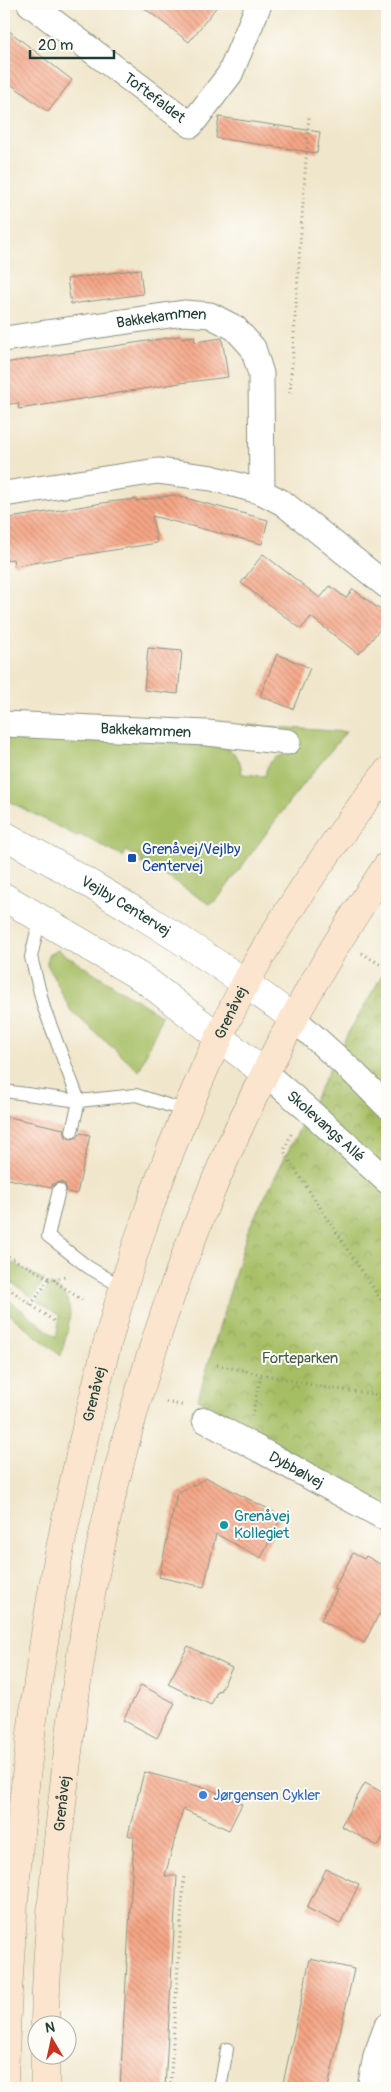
<svg xmlns="http://www.w3.org/2000/svg" width="391" height="2092" viewBox="0 0 391 2092" font-family="Pangolin,sans-serif">
<defs>
<pattern id="park-crowns" width="20" height="18" patternUnits="userSpaceOnUse" patternTransform="scale(1.25)"><rect width="20" height="18" fill="#a6be63"/><path d="M2 6a3 3 0 1 1 6 0M12 15a3 3 0 1 1 6 0" fill="none" stroke="#879c52"/></pattern>
<pattern id="building-back-hatch" width="6" height="6" patternUnits="userSpaceOnUse" patternTransform="scale(1.25)"><rect width="6" height="6" fill="#f6a686"/><path d="M-1 5l2 2M0 0l6 6M5-1l2 2" fill="none" stroke="#c7886e"/></pattern>
</defs>
<rect width="100%" height="100%" fill="#fdfcf7"/>
<filter id="ink" filterUnits="userSpaceOnUse"><feTurbulence type="fractalNoise" baseFrequency=".02" numOctaves="2"/><feDisplacementMap in="SourceGraphic" scale="10" xChannelSelector="R" yChannelSelector="G"/><feConvolveMatrix kernelMatrix="1 2 1 2 8 2 1 2 1" color-interpolation-filters="sRGB"/></filter>
<filter id="wash" filterUnits="userSpaceOnUse"><feTurbulence type="fractalNoise" baseFrequency=".0096" numOctaves="4" result="noise"/><feDisplacementMap in="SourceGraphic" scale="20" xChannelSelector="R" yChannelSelector="G"/><feGaussianBlur stdDeviation="1.12" result="paint"/><feColorMatrix in="noise" values="0 0 0 0 0 0 0 0 0 0 0 0 0 0 0 0 0 1.4 0 .05"/><feComposite in="paint" operator="in"/></filter>
<g filter="url(#wash)">
<rect width="100%" height="100%" fill="#f0e6cb"/>
<path fill="#a6be63" stroke="#627e4c" d="M249,725L346,732L290,801L217,900L209,904L161,873L141,863L142,860L126,851L123,857L80,834L77,836L4,799V735L219,745C234,751 241,757 242,774L265,776C267,761 275,756 290,753L248,731Z
M58,950L162,1016L139,1071L71,1011L47,964L48,955Z
M4,1258L44,1280L33,1298L4,1277Z
M50,1284C82,1300 67,1327 61,1356L4,1310V1296L56,1337L60,1316L37,1301Z"/>
<path fill="url(#park-crowns)" stroke="#627e4c" d="M383,974L387,975V1508L198,1399L248,1230L348,1033Z"/>
<g id="blocks">
<path fill="url(#building-back-hatch)" d="M139,4H219L189,42Z
M4,27L72,80L48,112L4,79Z
M219,117L320,132L317,153L216,138Z
M140,269L143,294L71,304L67,279Z
M180,336L181,338L194,336L195,342L222,338L228,377L180,383L19,409L18,403L4,405V363Z
M174,495L268,520L262,544L152,516L157,543L14,566L13,559L4,561V519L109,502L136,499V501Z
M263,554L320,598L330,586L346,598L353,589L387,615V620L365,648L358,654L311,617L301,629L241,583Z
M148,648L182,651L178,694L144,690Z
M277,654L310,668L293,709L260,696Z
M4,1116L64,1129L66,1137L71,1139L78,1137L80,1133L90,1135L77,1194L67,1192L65,1184L60,1182L53,1184L51,1188L4,1178Z
M207,1478L282,1516L261,1558L216,1534L204,1587L159,1577L177,1493Z
M353,1553L364,1559L366,1556L387,1568V1618L379,1614L364,1643L321,1620L337,1590L334,1589Z
M188,1646L232,1668L220,1691L218,1690L211,1705L168,1684Z
M141,1685L175,1703L157,1738L123,1720Z
M144,1772L209,1789L242,1804L229,1830L183,1809L165,1876H177L165,2088H120L134,1837L128,1835Z
M365,1783L387,1795V1830L378,1846L341,1826Z
M326,1869L359,1884L340,1924L307,1908Z
M310,1959L354,1969L328,2088H282Z"/>
</g>
</g>
<g filter="url(#ink)">
<use href="#blocks" fill-opacity="0" stroke="#889280" stroke-width="1"/>
<g fill="none" stroke-linecap="round" stroke-linejoin="round">
<defs>
<path id="service" d="M40,917L31,957L44,1008L79,1101L72,1131
M4,1091L79,1101L136,1095L186,1111
M59,1190L48,1236L88,1267L122,1287
M220,2088L227,2049"/>
<g id="minor">
<path id="s1" d="M30,4L191,125L230,74L259,4"/>
<path id="s2" d="M4,339L184,313L210,315L235,328L253,348L261,374L262,492"/>
<path d="M4,494L158,471L212,478L262,492L283,503L387,586"/>
<path id="s3" d="M4,724L207,733L288,742"/>
<path d="M293,1018L353,1072L387,1106"/>
<path id="s4" d="M265,1073L305,1107L387,1181"/>
<path id="s5" d="M205,1420L387,1519"/>
<path d="M370,2088L376,2056L387,2026"/>
</g>
<g id="tertiary">
<path id="s6" d="M4,835C103,890 202,949 293,1018"/>
<path d="M4,897L144,979L265,1073"/>
</g>
<g id="secondary">
<path id="s7" d="M45,2024C46,1951 54,1877 62,1804C70,1730 79,1657 93,1584C141,1332 241,1078 387,866"/>
<path id="s8" d="M4,2079C10,1913 25,1745 54,1581C63,1528 75,1476 87,1424C117,1296 154,1181 208,1061C221,1034 233,1006 247,980C288,907 336,838 387,772"/>
<path d="M45,2088V2054"/>
</g>
</defs>
<use href="#service" stroke="#889280" stroke-width="14"/>
<use href="#minor" stroke="#889280" stroke-width="27"/>
<use href="#tertiary" stroke="#889280" stroke-width="29"/>
<use href="#secondary" stroke="#889280" stroke-width="29"/>
<path stroke="#889280" stroke-width="3" stroke-dasharray="1 4" stroke-linecap="butt" d="M290,393L309,115
M362,953L387,969
M291,1134L284,1151L292,1165L387,1309
M4,1254L53,1280L82,1300
M54,1280L67,1275
M4,1285L55,1322
M31,1305L49,1279
M217,1365L328,1388L387,1396
M166,1402L185,1406
M252,1416L261,1375
M4,1508L7,1512L4,1527
M170,2088L184,1876"/>
<use href="#service" stroke="#fff" stroke-width="12"/>
<use href="#minor" stroke="#fff" stroke-width="25"/>
<use href="#tertiary" stroke="#fff" stroke-width="28"/>
<use href="#secondary" stroke="#fce5cf" stroke-width="28"/>
</g>
</g>
<rect fill="#1a4fb4" stroke="#fdfcf7" stroke-width="2" x="127" y="853" width="10" height="10" rx="2.5"/>
<circle fill="#0f9aa8" stroke="#fdfcf7" stroke-width="2" cx="224" cy="1525" r="5"/>
<circle fill="#3f7fe0" stroke="#fdfcf7" stroke-width="2" cx="203" cy="1795" r="5"/>
<g text-anchor="middle" stroke-width="4" stroke-linejoin="round" paint-order="stroke">
<g font-size="15" fill="#1f3d34" stroke="#fdfcf7">
<text dy="5" stroke="none"><textPath href="#s1" startOffset="156">Toftefaldet</textPath></text>
<text dy="5" stroke="none"><textPath href="#s2" startOffset="159">Bakkekammen</textPath></text>
<text dy="5" stroke="none"><textPath href="#s3" startOffset="142">Bakkekammen</textPath></text>
<text dy="5" stroke="none"><textPath href="#s6" startOffset="141">Vejlby Centervej</textPath></text>
<text dy="5" stroke="none"><textPath href="#s8" startOffset="1098">Grenåvej</textPath></text>
<text dy="5" stroke="none"><textPath href="#s4" startOffset="81">Skolevangs Allé</textPath></text>
<text dy="5" stroke="none"><textPath href="#s8" startOffset="692">Grenåvej</textPath></text>
<text dy="5" stroke="none"><textPath href="#s5" startOffset="104">Dybbølvej</textPath></text>
<text dy="5" stroke="none"><textPath href="#s7" startOffset="221">Grenåvej</textPath></text>
</g>
<g font-size="15" fill="#164399" stroke="#fdfcf7" text-anchor="start">
<text x="142" y="854">Grenåvej/Vejlby<tspan x="142" dy="17">Centervej</tspan></text>
</g>
<g font-size="15" fill="#415d40" stroke="#fdfcf7">
<text x="300" y="1363">Forteparken</text>
</g>
<g font-size="15" fill="#0d838f" stroke="#fdfcf7" text-anchor="start">
<text x="234" y="1521">Grenåvej<tspan x="234" dy="17">Kollegiet</tspan></text>
</g>
<g font-size="15" fill="#366cbe" stroke="#fdfcf7" text-anchor="start">
<text x="213" y="1800">Jørgensen Cykler</text>
</g>
</g>
<rect width="391" height="2092" fill="none" stroke="#fdfcf7" stroke-width="20"/>
<g transform="translate(52 2040) rotate(351)"><circle r="24" fill="#fdfcf7" stroke="#a4b0a9"/>
<path d="M0-4L9 19L0 12L-9 19Z" fill="#c8321e"/>
<text y="-8" font-size="14" font-weight="bold" text-anchor="middle" fill="#1f3d34">N</text>
</g>
<path d="M30 50v8h84v-8" fill="none" stroke="#1f3d34" stroke-width="2.5"/>
<text x="38" y="50" font-size="15" fill="#1f3d34" stroke="#fdfcf7" stroke-width="4" paint-order="stroke">20 m</text>
</svg>
